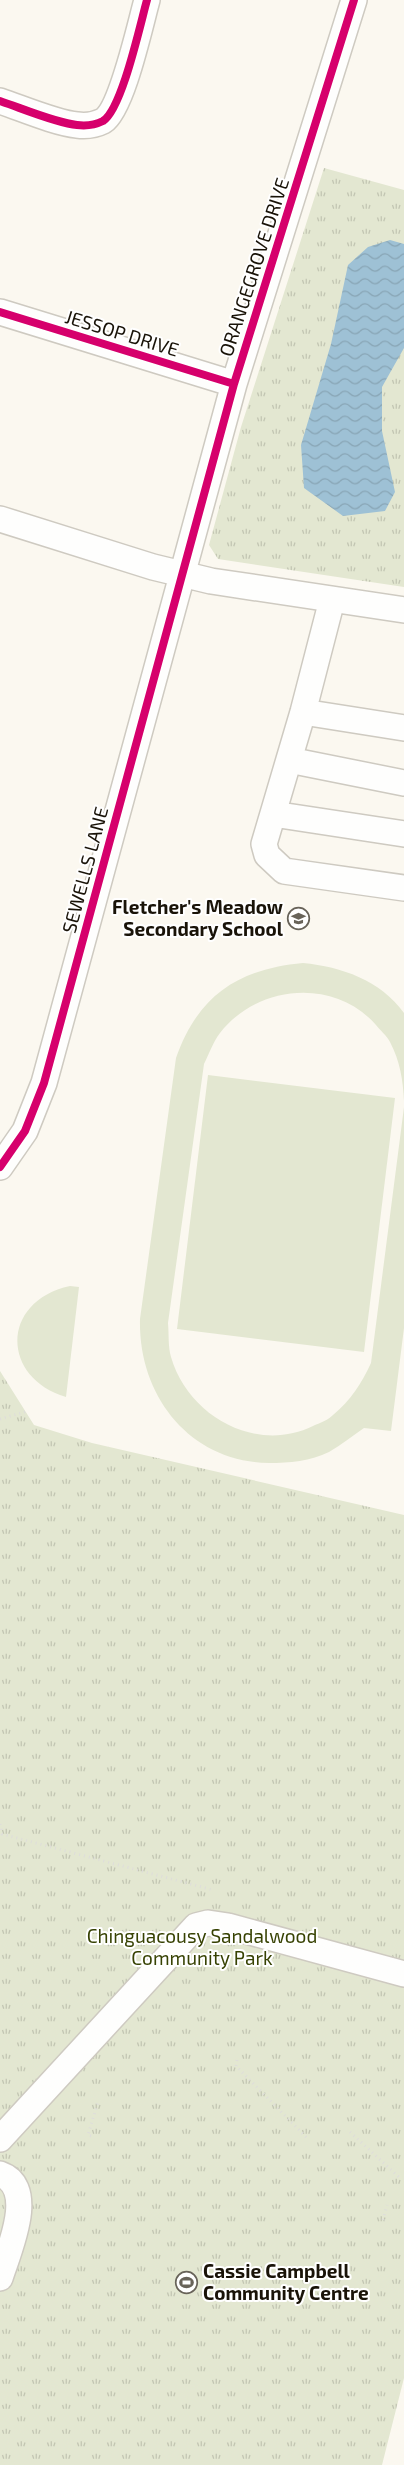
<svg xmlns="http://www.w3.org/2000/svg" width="404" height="2465" viewBox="0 0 404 2465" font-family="'Exo 2',sans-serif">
<defs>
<pattern id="park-tufts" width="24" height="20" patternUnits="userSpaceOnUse" patternTransform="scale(1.25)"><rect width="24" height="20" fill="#e3e7d1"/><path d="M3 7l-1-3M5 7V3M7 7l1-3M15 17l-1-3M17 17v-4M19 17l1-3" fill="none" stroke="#c2c5b2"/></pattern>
<pattern id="water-waves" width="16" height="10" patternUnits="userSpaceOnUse" patternTransform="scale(1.25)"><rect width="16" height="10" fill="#9ec1d5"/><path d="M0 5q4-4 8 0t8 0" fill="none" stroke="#88a5b5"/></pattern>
</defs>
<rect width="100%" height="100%" fill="#fbf8f0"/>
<path fill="#e3e7d1" d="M303,963C342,967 380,980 404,1013V1101C403,1080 400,1061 390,1042C387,1036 380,1030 376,1025C334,977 257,985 220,1033C213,1042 209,1054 204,1064L168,1323C169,1334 168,1347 171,1357C188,1416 256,1454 313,1426C320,1423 328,1420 333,1415C351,1400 361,1384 371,1363L404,1107V1328L391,1431L364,1428C352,1436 341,1445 329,1452C311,1461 289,1463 269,1463C189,1462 138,1395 140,1319L176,1058C198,995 239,969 303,963Z
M208,1075L395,1098L364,1352L177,1329Z
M70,1286L79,1287L66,1397C0,1377 1,1301 70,1286Z"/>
<path fill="url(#park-tufts)" d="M324,168L404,190V587L218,559L209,545L241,427Z
M0,1371L34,1425L92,1443L404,1515V2378L382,2465H0Z"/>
<path fill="url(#water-waves)" d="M390,240L404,244V348L382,387V431L395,492L385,511L343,516L304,488L301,445L331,344L348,265L368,247Z"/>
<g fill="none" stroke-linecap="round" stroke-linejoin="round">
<defs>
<path id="minor" d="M0,101C21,108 56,123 77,125C85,126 95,125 103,121C122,109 140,25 147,0
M0,312L234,384
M0,519L153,567L211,581L404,610
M332,600L303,712L264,844L267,855L284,871L404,888
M303,712L404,728
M289,760L404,783
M273,814L404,834
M0,1167L25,1131L44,1083L234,384L354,0
M0,2139L196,1926L208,1923L228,1926L404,1974
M0,2174C38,2187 8,2252 0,2278"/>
</defs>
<use href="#minor" stroke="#cecac1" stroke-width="28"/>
<path stroke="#deddda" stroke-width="3" stroke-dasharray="1 4" stroke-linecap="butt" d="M0,1419L28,1411
M0,1824L2,1834L213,1890
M237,2060L236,2066L307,2138
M350,2132L401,2179
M91,2136L88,2135L98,2102
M383,2220L387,2205"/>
<use href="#minor" stroke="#fefefd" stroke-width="25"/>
<defs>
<path id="cycleway" d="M0,101C21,108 56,123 77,125C85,126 95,125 103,121C122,109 140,25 147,0
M0,312L234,384
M0,1167L25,1131L44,1083L234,384L354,0"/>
</defs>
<use href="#cycleway" stroke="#fff" stroke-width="11"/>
<use href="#cycleway" stroke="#d6006c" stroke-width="8"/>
</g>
<defs>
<symbol id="school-ring" viewBox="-11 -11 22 22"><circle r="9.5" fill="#fff" stroke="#686359" stroke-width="1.5"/><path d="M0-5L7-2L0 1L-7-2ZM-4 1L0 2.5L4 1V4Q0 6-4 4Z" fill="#686359"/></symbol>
<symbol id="stadium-ring" viewBox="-11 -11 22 22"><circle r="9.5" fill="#fff" stroke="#686359" stroke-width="1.5"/><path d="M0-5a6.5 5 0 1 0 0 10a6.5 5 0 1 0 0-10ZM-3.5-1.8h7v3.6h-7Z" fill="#686359"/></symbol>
</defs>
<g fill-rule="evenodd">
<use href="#school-ring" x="286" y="906" width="25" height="25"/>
<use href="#stadium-ring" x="174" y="2270" width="25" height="25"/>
</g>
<g text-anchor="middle" stroke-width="4" stroke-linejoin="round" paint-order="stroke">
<g font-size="19" fill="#191308" stroke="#fff">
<text transform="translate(254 267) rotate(-72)" y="7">ORANGEGROVE DRIVE</text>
<text transform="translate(122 333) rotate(17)" y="7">JESSOP DRIVE</text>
<text transform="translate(85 870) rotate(-75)" y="7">SEWELLS LANE</text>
</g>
<g font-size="19" font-weight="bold" fill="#191308" stroke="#fff" text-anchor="end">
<text x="283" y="914">Fletcher's Meadow<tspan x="283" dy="22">Secondary School</tspan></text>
<text x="203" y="2278" text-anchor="start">Cassie Campbell<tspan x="203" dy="22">Community Centre</tspan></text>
</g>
<g font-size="19" fill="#374203" stroke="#fff">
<text x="202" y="1943">Chinguacousy Sandalwood<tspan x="202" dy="22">Community Park</tspan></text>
</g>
</g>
</svg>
